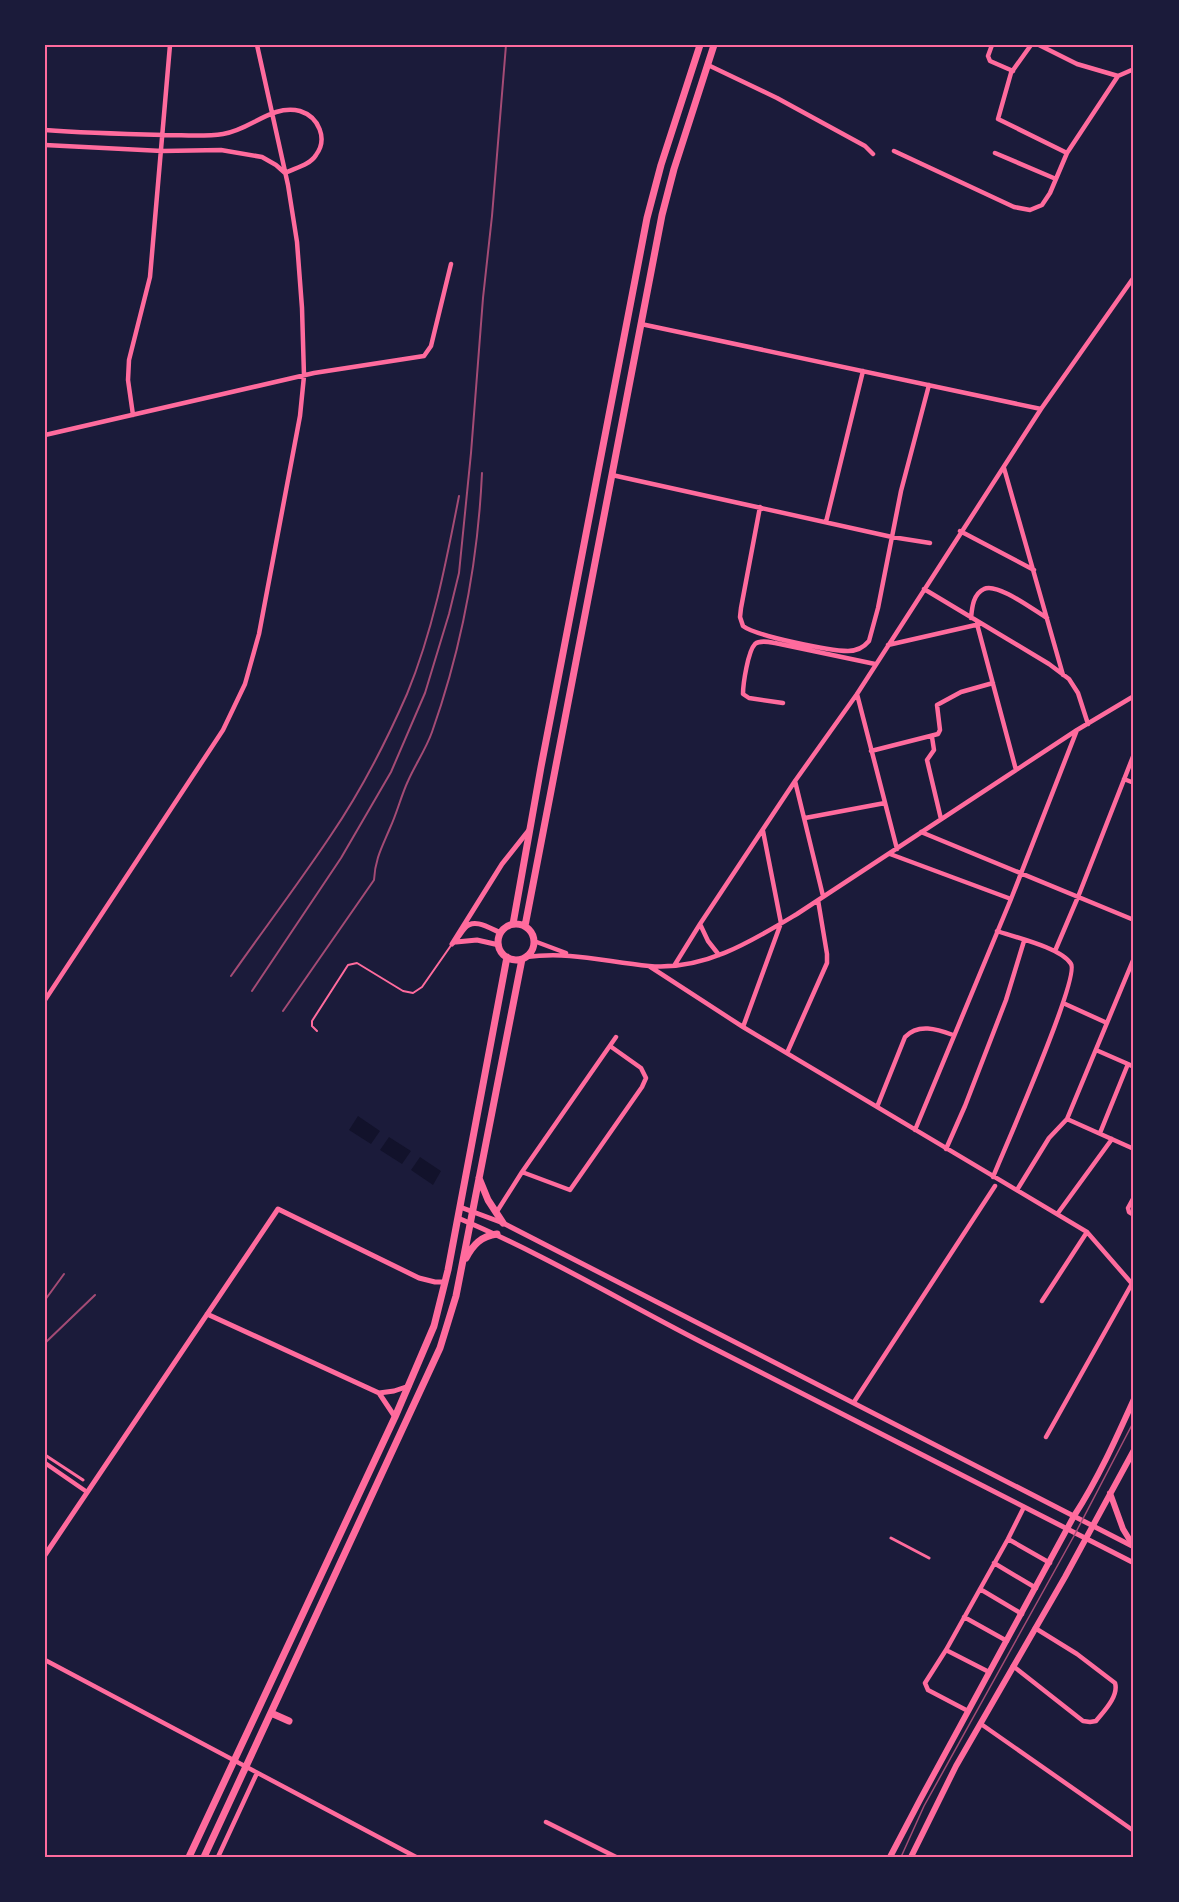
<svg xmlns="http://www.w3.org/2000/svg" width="1179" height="1902" viewBox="0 0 1179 1902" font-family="'Archivo Narrow',sans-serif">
<rect width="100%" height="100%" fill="#1b1b3a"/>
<path fill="#12122b" d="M358,1116L380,1131L371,1144L349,1130Z
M389,1137L411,1151L402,1164L380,1150Z
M420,1157L441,1171L433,1185L411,1170Z"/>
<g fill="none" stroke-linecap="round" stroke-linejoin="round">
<path stroke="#ff6b9d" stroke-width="2" d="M317,1031L312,1026V1021L348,965L357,963L403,991L413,993L422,987L452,944"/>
<path stroke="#ff6b9d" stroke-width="3" d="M45,1455L83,1480
M891,1538L929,1558"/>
<path stroke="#ff6b9d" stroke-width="4.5" d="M992,45L988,56L990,61L1013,71
M1031,45L1011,73L998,119L1067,153
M1039,45L1077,64L1118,76L1134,69
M708,65L777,98L865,146L873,154
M45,130C85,133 124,134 164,135C184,135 204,137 223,134C251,130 271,104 300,111C319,117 328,139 316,155C310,165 295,168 285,173L276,165L262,157L221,150L162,151L45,145
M894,151L1014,207L1030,210L1042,205L1050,193L1067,153L1118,76
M995,153L1056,179
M641,324L1041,409
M133,415L128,380L129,360L150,277L170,45
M45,435L314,373L424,356L431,346L451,264
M1004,468L1063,675
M612,475L892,537L930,543
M760,507L741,608L740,617L743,626C756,636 830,651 848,651C856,651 864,647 869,641L878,608L901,491L929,385
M826,522L863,371
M960,531L1034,570
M924,589L1049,664L1069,679L1078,693L1088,724
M971,618C972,608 973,594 984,589C997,582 1035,611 1047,618
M977,624L1016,770
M888,645L980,624
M857,694L897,849
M783,703L749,698L743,694C743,684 748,651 755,644C760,640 769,642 775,643L875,664
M932,737L934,750L927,760L941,819
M871,751L938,734L940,730L937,705L961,692L993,683
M1124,779L1134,783
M795,781L823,896
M805,818L885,803
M921,832L1134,920
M890,854L1011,899
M700,924L708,941L719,955
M534,941L566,953
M1055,951L1078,897L1134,754
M526,957C571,951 606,962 649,966C704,971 752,941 797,914L1077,730L1134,696
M649,966L743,1027L1087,1232L1134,1286
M674,966L700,924L795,781L857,694L1041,409L1134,277
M45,1000L223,730L245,684L259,634L300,416L304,376L302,308L297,242L288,185L257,45
M1063,1003L1107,1023
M743,1027L781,923L763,831
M1096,1050L1128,1064
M787,1053L827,963V954L818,900
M877,1107L905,1037C918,1023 937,1029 953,1035
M1067,1119L1134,1149
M915,1130L1011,899L1077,730
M1100,1133L1128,1064L1134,1067
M946,1149L965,1106L1006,1000L1024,941
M522,1172L570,1190L642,1087L646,1078L641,1068L610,1046
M993,1177C1004,1150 1080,978 1071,964C1062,948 1014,937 997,931
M1017,1190L1049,1138L1067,1119L1134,958
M1134,1197L1128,1208L1129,1212L1134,1215
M496,1213L522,1172L616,1037
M1058,1213L1112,1139
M1042,1301L1087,1232
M854,1402L995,1186
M1046,1437L1134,1280
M45,1463L87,1492
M1008,1539L1050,1563
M994,1563L1036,1588
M980,1589L1022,1614
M964,1617L1007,1641
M946,1650L989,1672
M45,1660L416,1857
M1013,1666L1083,1721L1090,1722L1096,1721C1104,1711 1119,1696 1115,1683L1077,1654L1035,1628
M968,1711L928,1690L925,1683L946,1650L1008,1539L1024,1507
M981,1724L1134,1831
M546,1822L616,1857
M218,1857L257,1773"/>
<path stroke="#ff6b9d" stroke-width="5" d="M456,942L477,940L499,945
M453,943C459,938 460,933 465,928C474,917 491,929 501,933
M452,944L502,864L529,830
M460,1207L503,1223L1134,1547
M458,1218C546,1255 628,1305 713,1348C854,1419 993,1492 1134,1563
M207,1314L379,1393L395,1417
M379,1393L394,1391L409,1386
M45,1555L278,1209L419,1278L435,1282H445"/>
<path stroke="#ff6b9d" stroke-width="6" d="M1110,1493L1123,1529L1134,1547
M890,1857L921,1798L1074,1516C1098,1479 1116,1439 1134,1399
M911,1857L956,1766L1065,1577L1134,1450"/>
<path stroke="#ff6b9d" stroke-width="7" d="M513,924L541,767L647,218L661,165L700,45
M498 942a18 18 0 1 1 36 0a18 18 0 1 1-36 0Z
M525,926L662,215L674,169L714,45
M479,1178L488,1200L503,1223
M466,1258C473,1245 481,1236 497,1234
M271,1713L289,1721
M189,1857L395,1417L434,1326L448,1270L507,957
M204,1857L440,1348L456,1296L522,959"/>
<path stroke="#a44b75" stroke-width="1.5" d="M901,1857L924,1806L1075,1534L1134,1421"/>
<path stroke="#a44b75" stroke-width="2" d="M231,976C264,929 299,883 331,835C361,791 386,742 407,694C433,631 446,563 459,496
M252,991L341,858L391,772L425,693L449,614L459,573L471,453L483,298L492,216L506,45
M283,1011L374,880C375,859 382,847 390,828C397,813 401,796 408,781C415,765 426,749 432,732C461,650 478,560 482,473
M45,1300L64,1274
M45,1343L95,1295"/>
</g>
<rect width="1179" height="1902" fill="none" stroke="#1b1b3a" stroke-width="93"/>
<rect x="46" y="46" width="1086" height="1810" fill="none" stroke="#ff6b9d" stroke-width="2"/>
</svg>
